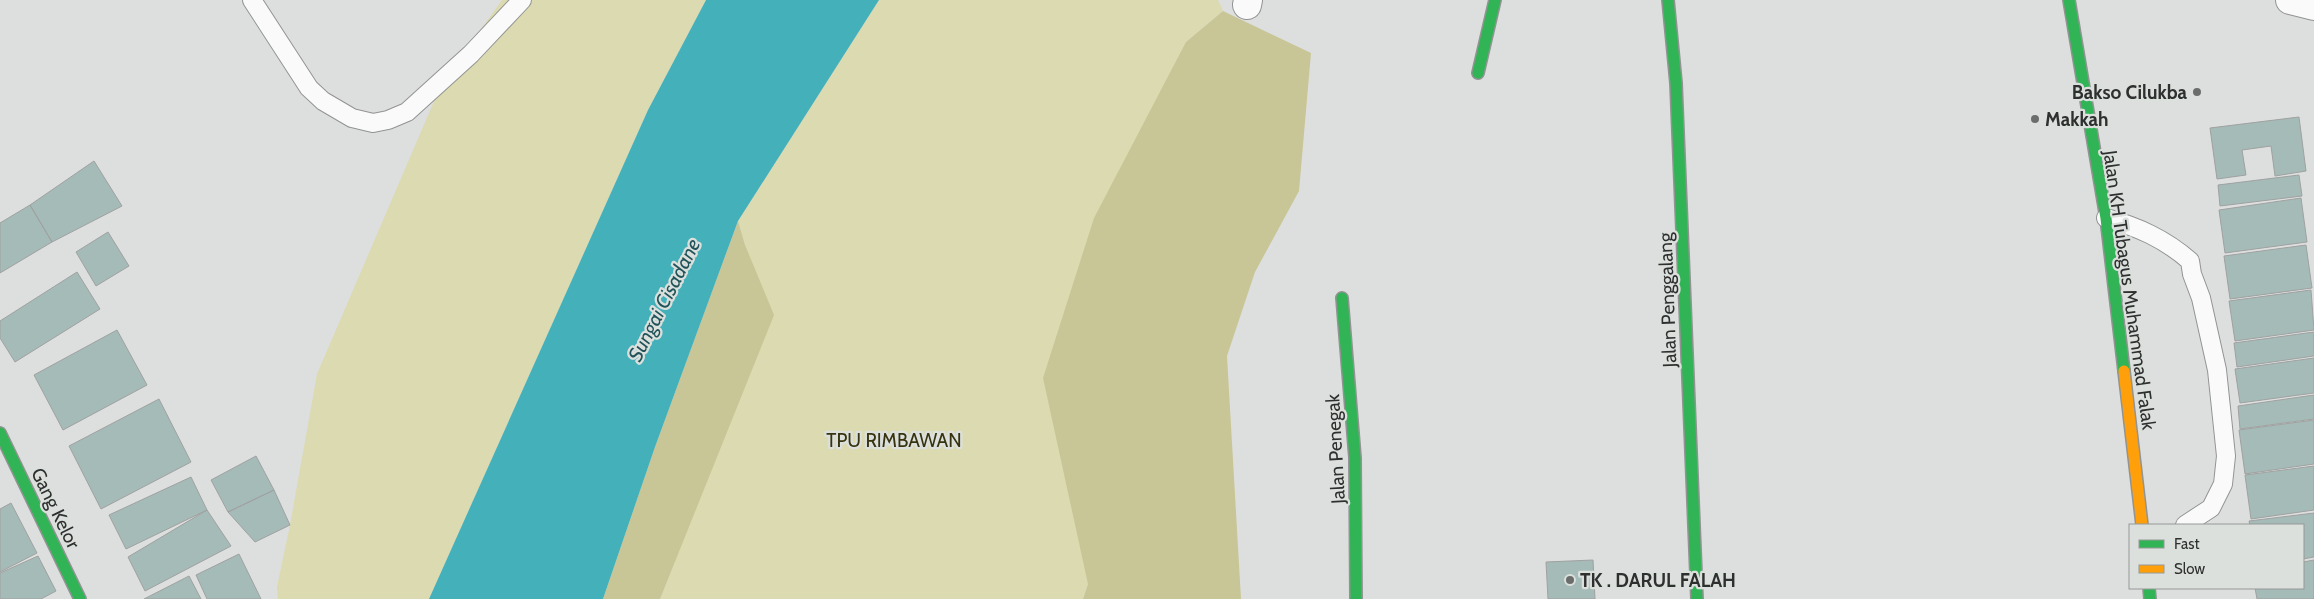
<svg xmlns="http://www.w3.org/2000/svg" width="2314" height="599" viewBox="0 0 2314 599" font-family="Cabin,sans-serif">
<rect width="100%" height="100%" fill="#dddfde"/>
<path fill="#dbdab1" d="M502,0H706L648,110L429,599H278L277,587L290,525L317,374L441,85Z
M879,0H1218L1223,11L1186,42L1088,584L1083,599H660L687,530L745,245L738,221Z"/>
<path fill="#c8c696" d="M1223,11L1311,53L1299,191L1255,272L1227,356L1241,599H1083L1088,584L1043,378L1094,218L1186,42Z
M738,221L745,245L774,315L660,599H603L655,447Z"/>
<path fill="#44b1ba" d="M706,0H879L738,221L655,447L603,599H429L648,110Z"/>
<path fill="#a4bbb7" stroke="#a0a1a1" d="M2299,117L2306,171L2275,176L2271,146L2242,150L2246,175L2217,179L2210,128Z
M94,161L122,206L52,242L30,205Z
M2299,175L2302,196L2220,206L2218,185Z
M2301,198L2307,242L2225,253L2219,210Z
M30,205L52,242L0,273V223Z
M108,232L129,266L96,286L76,252Z
M2306,245L2312,288L2230,299L2224,256Z
M77,272L100,309L15,362L0,338V321Z
M2311,290L2314,330L2235,341L2229,301Z
M117,330L147,385L63,430L34,375Z
M2314,332V356L2237,367L2234,343Z
M2314,358V393L2240,403L2235,369Z
M2314,395V419L2240,429L2238,406Z
M159,399L191,462L101,509L69,446Z
M2314,420V464L2245,474L2239,430Z
M256,456L274,490L228,512L211,480Z
M2314,466V510L2251,519L2245,475Z
M191,477L207,510L126,549L109,515Z
M274,490L290,525L255,542L228,512Z
M11,503L37,553L0,572V509Z
M207,510L231,546L145,591L128,557Z
M2314,513V557L2303,559V525H2250L2249,521Z
M239,554L261,599H207L196,575Z
M38,556L56,591L41,599H0V573Z
M1593,560L1595,599H1548L1546,562Z
M2314,560V599H2257L2255,588H2303V562Z
M189,576L201,599H144Z"/>
<g fill="none" stroke-linecap="round" stroke-linejoin="round">
<defs>
<path id="lane" d="M252,0L309,88L323,101L352,118L373,123L388,120L407,112L471,54L522,0
M2106,218C2138,227 2165,239 2190,261L2192,274L2201,298L2217,370L2226,456L2223,484L2211,508L2185,525"/>
<path id="street" d="M2290,0L2314,6
M1247,5L1248,0"/>
<path id="fast" d="M1668,0L1676,83L1697,599
M2069,0L2106,218L2124,371
M1478,73L1495,0
M1342,298L1355,458L1356,599
M0,433L80,599
M2149,588L2150,599"/>
<path id="slow" d="M2124,371L2142,525"/>
</defs>
<use href="#lane" stroke="#929493" stroke-width="20"/>
<use href="#street" stroke="#929493" stroke-width="30"/>
<use href="#fast" stroke="#929493" stroke-width="14"/>
<use href="#slow" stroke="#929493" stroke-width="14"/>
<use href="#lane" stroke="#fafafa" stroke-width="18"/>
<use href="#street" stroke="#fafafa" stroke-width="28"/>
<use href="#fast" stroke="#30b455" stroke-width="11"/>
<use href="#slow" stroke="#ff9f0a" stroke-width="11"/>
</g>
<g fill="#6b6d6c" stroke="#dce0dd" stroke-width="2">
<circle cx="2197" cy="92" r="5"/>
<circle cx="2035" cy="119" r="5"/>
<circle cx="1570" cy="580" r="5"/>
</g>
<g text-anchor="middle" stroke-width="4.5" stroke-linejoin="round" paint-order="stroke">
<g font-size="19" font-weight="bold" fill="#2e302f" stroke="#dce0dd" text-anchor="start">
<text x="2187" y="99" text-anchor="end">Bakso Cilukba</text>
<text x="2045" y="126">Makkah</text>
<text x="1580" y="587">TK . DARUL FALAH</text>
</g>
<g font-size="19" fill="#2e302f" stroke="#dce0dd">
<text transform="translate(2130 290) rotate(82)" y="7">Jalan KH Tubagus Muhammad Falak</text>
<text transform="translate(1667 300) rotate(-92)" y="7">Jalan Penggalang</text>
<text transform="translate(1335 449) rotate(-93)" y="7">Jalan Penegak</text>
<text transform="translate(56 508) rotate(64)" y="7">Gang Kelor</text>
</g>
<g font-size="19" fill="#36330e" stroke="#dce0dd">
<text x="894" y="447">TPU RIMBAWAN</text>
</g>
<g font-size="20" font-style="italic" fill="#20545a" stroke="#dce0dd">
<text transform="translate(664 300) rotate(-63)" y="7">Sungai Cisadane</text>
</g>
</g>
<rect x="2129" y="524" width="175" height="65" fill="#dce0dd" stroke="#969a97"/>
<rect x="2139" y="540" width="25" height="8" fill="#30b455" stroke="#969a97"/>
<text x="2174" y="549" font-size="15" fill="#2e302f">Fast</text>
<rect x="2139" y="565" width="25" height="8" fill="#ff9f0a" stroke="#969a97"/>
<text x="2174" y="574" font-size="15" fill="#2e302f">Slow</text>
</svg>
